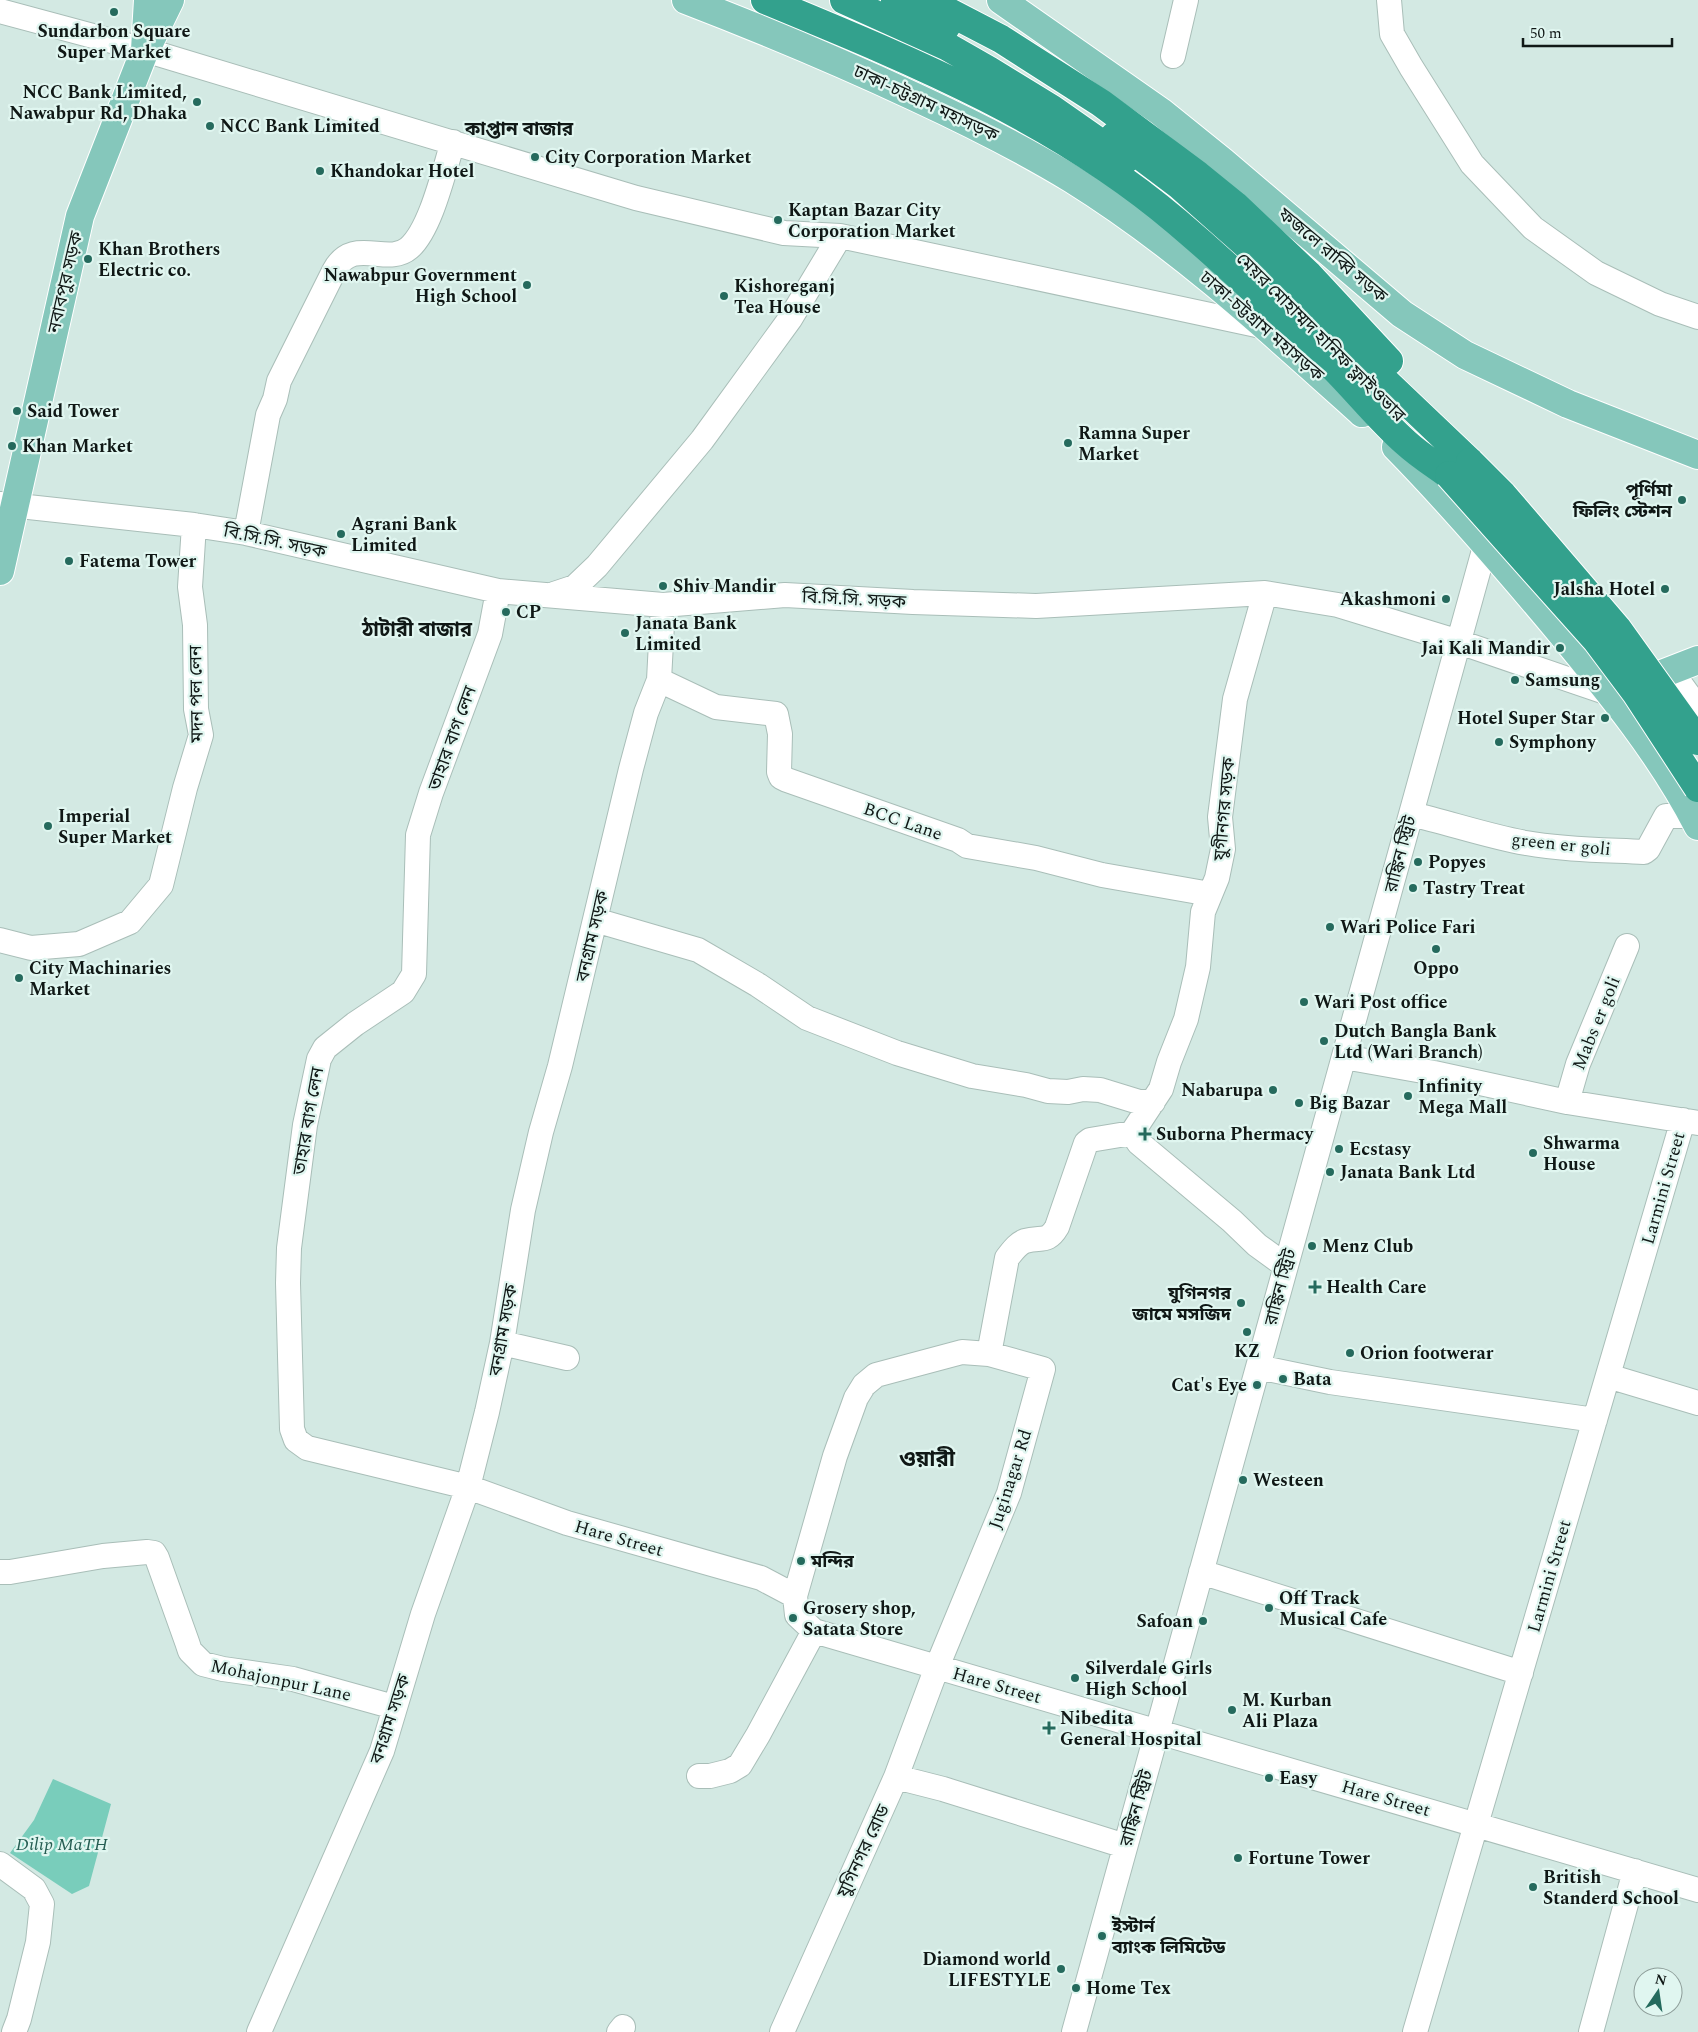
<svg xmlns="http://www.w3.org/2000/svg" width="1698" height="2032" viewBox="0 0 1698 2032" font-family="Spectral,'Noto Sans Bengali',serif">
<rect width="100%" height="100%" fill="#d3e9e3"/>
<path fill="#79cdbb" d="M53,1779L111,1804L89,1886L72,1894L10,1853L34,1820Z"/>
<g fill="none" stroke-linecap="round" stroke-linejoin="round">
<defs>
<path id="minor" d="M1389,0L1392,34L1411,67L1472,164L1533,228L1596,273L1660,304L1698,317
M0,11L145,50L636,198L784,233L840,236L1266,327
M1173,56L1186,0
M0,504L194,525L246,533L498,591L663,605L785,595L913,602L1036,606L1265,593L1338,605L1459,642L1611,694
M246,533L268,415L275,399L279,381L334,271C353,235 387,267 409,248C431,229 444,170 453,142
M498,591L490,634L431,793L418,835L414,974L403,992L355,1024L325,1048L319,1059L305,1125L289,1248L288,1283L292,1429L296,1440L307,1448L468,1487L567,1523L761,1578L795,1596L797,1615L814,1631L1698,1890
M554,594L575,587L597,566L702,440L790,319L840,236
M1671,671L1698,708
M659,680L716,707L776,714L780,734L779,772L781,777L787,780L958,840L967,846L1036,858L1102,875L1210,894
M1411,814C1450,823 1487,836 1526,843C1565,850 1605,850 1644,852L1648,849L1666,816H1693
M595,920L698,950L758,985L807,1018L897,1053L972,1076L1026,1085L1048,1091L1068,1092L1083,1089L1100,1090L1139,1102H1153
M0,940L31,948L79,944L130,922L161,885L185,788L201,735L196,709L195,625L190,587L194,525
M1344,1057L1434,1073L1567,1102L1698,1123
M1567,1102L1578,1064L1627,946
M1132,1133L1161,1089L1169,1062L1186,1019L1198,967L1203,912L1217,878L1223,849L1220,817L1235,699L1265,593
M1132,1133L1139,1143L1232,1221L1257,1245L1286,1266
M502,1343L567,1358
M989,1354L1007,1258C1012,1252 1017,1244 1025,1241C1041,1236 1047,1244 1057,1227L1086,1143L1090,1140L1132,1133
M1258,1367L1330,1382L1595,1420
M1608,1376L1698,1403
M0,1572H10L103,1556L147,1552L154,1553L157,1558L187,1642L190,1651L203,1664L223,1669L293,1679L394,1707
M1201,1572L1521,1673
M699,1776H710L730,1771L740,1765L758,1735L814,1631
M896,1777L943,1789L1125,1846
M0,1864L34,1889L42,1904L38,1942L19,2019L14,2032
M259,2032L382,1751L423,1614L468,1487L487,1412L502,1343L523,1210L541,1132L560,1066L631,769L646,713L659,680L663,605
M619,2032L623,2027
M782,2032L896,1777L937,1667L1009,1493L1043,1369L989,1354L962,1352L876,1375L864,1385L856,1398L835,1456L795,1596
M1074,2032L1486,543
M1415,2032L1683,1120
M1591,2032L1635,1871"/>
<path id="major" d="M686,0C764,30 840,62 915,97C969,122 1021,148 1072,179C1178,245 1270,330 1362,413
M1001,0L1161,112L1223,162L1402,314L1465,355L1568,404L1698,455
M150,41L170,0
M1396,447C1453,505 1505,566 1557,628C1609,691 1661,754 1698,826
M0,571L80,216L145,50L148,0
M1631,686L1698,660"/>
<path id="highway" d="M765,0C910,60 1056,119 1177,222C1231,268 1282,316 1332,366C1357,391 1379,419 1405,442C1419,455 1435,465 1449,475
M844,0L948,47L990,71L1052,109L1125,160
M895,0L946,27
M930,2L1001,39L1101,103L1198,175L1235,205L1309,275L1389,361
M1114,136L1179,185L1287,281L1368,365L1470,462"/>
</defs>
<use href="#minor" stroke="#a9beb8" stroke-width="26"/>
<use href="#major" stroke="#fff" stroke-width="30"/>
<use href="#highway" stroke="#fff" stroke-width="30"/>
<use href="#minor" stroke="#fff" stroke-width="24"/>
<use href="#major" stroke="#85c7bb" stroke-width="28"/>
<use href="#highway" stroke="#33a18d" stroke-width="28"/>
<defs>
<path id="highway-bridge" d="M1470,462L1503,495L1617,628L1698,741
M1449,475L1597,641L1636,693L1698,788"/>
</defs>
<use href="#highway-bridge" stroke="#fff" stroke-width="30" stroke-linecap="butt"/>
<use href="#highway-bridge" stroke="#33a18d" stroke-width="28"/>
</g>
<g fill="#256a5d" stroke="#e0f6f0" stroke-width="2">
<circle cx="114" cy="12" r="5"/>
<circle cx="197" cy="102" r="5"/>
<circle cx="210" cy="126" r="5"/>
<circle cx="535" cy="157" r="5"/>
<circle cx="320" cy="171" r="5"/>
<circle cx="778" cy="220" r="5"/>
<circle cx="88" cy="259" r="5"/>
<circle cx="527" cy="285" r="5"/>
<circle cx="724" cy="296" r="5"/>
<circle cx="17" cy="411" r="5"/>
<circle cx="1068" cy="443" r="5"/>
<circle cx="12" cy="446" r="5"/>
<circle cx="1682" cy="500" r="5"/>
<circle cx="341" cy="534" r="5"/>
<circle cx="69" cy="561" r="5"/>
<circle cx="663" cy="586" r="5"/>
<circle cx="1665" cy="589" r="5"/>
<circle cx="1446" cy="599" r="5"/>
<circle cx="506" cy="612" r="5"/>
<circle cx="625" cy="633" r="5"/>
<circle cx="1560" cy="648" r="5"/>
<circle cx="1515" cy="680" r="5"/>
<circle cx="1605" cy="718" r="5"/>
<circle cx="1499" cy="742" r="5"/>
<circle cx="48" cy="826" r="5"/>
<circle cx="1418" cy="862" r="5"/>
<circle cx="1413" cy="888" r="5"/>
<circle cx="1330" cy="927" r="5"/>
<circle cx="1436" cy="949" r="5"/>
<circle cx="19" cy="978" r="5"/>
<circle cx="1304" cy="1002" r="5"/>
<circle cx="1324" cy="1041" r="5"/>
<circle cx="1273" cy="1090" r="5"/>
<circle cx="1408" cy="1096" r="5"/>
<circle cx="1299" cy="1103" r="5"/>
<path d="M1142.5 1126.5h5v5h5v5h-5v5h-5v-5h-5v-5h5z"/>
<circle cx="1339" cy="1149" r="5"/>
<circle cx="1533" cy="1153" r="5"/>
<circle cx="1330" cy="1172" r="5"/>
<circle cx="1312" cy="1246" r="5"/>
<path d="M1312.5 1279.5h5v5h5v5h-5v5h-5v-5h-5v-5h5z"/>
<circle cx="1241" cy="1303" r="5"/>
<circle cx="1247" cy="1332" r="5"/>
<circle cx="1350" cy="1353" r="5"/>
<circle cx="1283" cy="1379" r="5"/>
<circle cx="1257" cy="1385" r="5"/>
<circle cx="1243" cy="1480" r="5"/>
<circle cx="801" cy="1561" r="5"/>
<circle cx="1269" cy="1608" r="5"/>
<circle cx="793" cy="1618" r="5"/>
<circle cx="1203" cy="1621" r="5"/>
<circle cx="1075" cy="1678" r="5"/>
<circle cx="1232" cy="1710" r="5"/>
<path d="M1046.5 1720.5h5v5h5v5h-5v5h-5v-5h-5v-5h5z"/>
<circle cx="1269" cy="1778" r="5"/>
<circle cx="1238" cy="1858" r="5"/>
<circle cx="1533" cy="1887" r="5"/>
<circle cx="1102" cy="1936" r="5"/>
<circle cx="1061" cy="1969" r="5"/>
<circle cx="1076" cy="1988" r="5"/>
</g>
<g text-anchor="middle" stroke-width="4.5" stroke-linejoin="round" paint-order="stroke">
<g font-size="18" font-weight="bold" fill="#101816" stroke="#e0f6f0" text-anchor="start">
<text x="114" y="37" text-anchor="middle">Sundarbon Square<tspan x="114" dy="21">Super Market</tspan></text>
<text x="187" y="98" text-anchor="end">NCC Bank Limited,<tspan x="187" dy="21">Nawabpur Rd, Dhaka</tspan></text>
<text x="220" y="132">NCC Bank Limited</text>
<text x="545" y="163">City Corporation Market</text>
<text x="330" y="177">Khandokar Hotel</text>
<text x="788" y="216">Kaptan Bazar City<tspan x="788" dy="21">Corporation Market</tspan></text>
<text x="98" y="255">Khan Brothers<tspan x="98" dy="21">Electric co.</tspan></text>
<text x="517" y="281" text-anchor="end">Nawabpur Government<tspan x="517" dy="21">High School</tspan></text>
<text x="734" y="292">Kishoreganj<tspan x="734" dy="21">Tea House</tspan></text>
<text x="27" y="417">Said Tower</text>
<text x="1078" y="439">Ramna Super<tspan x="1078" dy="21">Market</tspan></text>
<text x="22" y="452">Khan Market</text>
<text x="1672" y="496" text-anchor="end">পূর্ণিমা<tspan x="1672" dy="21">ফিলিং স্টেশন</tspan></text>
<text x="351" y="530">Agrani Bank<tspan x="351" dy="21">Limited</tspan></text>
<text x="79" y="567">Fatema Tower</text>
<text x="673" y="592">Shiv Mandir</text>
<text x="1655" y="595" text-anchor="end">Jalsha Hotel</text>
<text x="1436" y="605" text-anchor="end">Akashmoni</text>
<text x="516" y="618">CP</text>
<text x="635" y="629">Janata Bank<tspan x="635" dy="21">Limited</tspan></text>
<text x="1550" y="654" text-anchor="end">Jai Kali Mandir</text>
<text x="1525" y="686">Samsung</text>
<text x="1595" y="724" text-anchor="end">Hotel Super Star</text>
<text x="1509" y="748">Symphony</text>
<text x="58" y="822">Imperial<tspan x="58" dy="21">Super Market</tspan></text>
<text x="1428" y="868">Popyes</text>
<text x="1423" y="894">Tastry Treat</text>
<text x="1340" y="933">Wari Police Fari</text>
<text x="29" y="974">City Machinaries<tspan x="29" dy="21">Market</tspan></text>
<text x="1436" y="974" text-anchor="middle">Oppo</text>
<text x="1314" y="1008">Wari Post office</text>
<text x="1334" y="1037">Dutch Bangla Bank<tspan x="1334" dy="21">Ltd (Wari Branch)</tspan></text>
<text x="1418" y="1092">Infinity<tspan x="1418" dy="21">Mega Mall</tspan></text>
<text x="1263" y="1096" text-anchor="end">Nabarupa</text>
<text x="1309" y="1109">Big Bazar</text>
<text x="1156" y="1140">Suborna Phermacy</text>
<text x="1543" y="1149">Shwarma<tspan x="1543" dy="21">House</tspan></text>
<text x="1349" y="1155">Ecstasy</text>
<text x="1340" y="1178">Janata Bank Ltd</text>
<text x="1322" y="1252">Menz Club</text>
<text x="1326" y="1293">Health Care</text>
<text x="1231" y="1299" text-anchor="end">যুগিনগর<tspan x="1231" dy="21">জামে মসজিদ</tspan></text>
<text x="1247" y="1357" text-anchor="middle">KZ</text>
<text x="1360" y="1359">Orion footwerar</text>
<text x="1293" y="1385">Bata</text>
<text x="1247" y="1391" text-anchor="end">Cat's Eye</text>
<text x="1253" y="1486">Westeen</text>
<text x="811" y="1567">মন্দির</text>
<text x="1279" y="1604">Off Track<tspan x="1279" dy="21">Musical Cafe</tspan></text>
<text x="803" y="1614">Grosery shop,<tspan x="803" dy="21">Satata Store</tspan></text>
<text x="1193" y="1627" text-anchor="end">Safoan</text>
<text x="1085" y="1674">Silverdale Girls<tspan x="1085" dy="21">High School</tspan></text>
<text x="1242" y="1706">M. Kurban<tspan x="1242" dy="21">Ali Plaza</tspan></text>
<text x="1060" y="1724">Nibedita<tspan x="1060" dy="21">General Hospital</tspan></text>
<text x="1279" y="1784">Easy</text>
<text x="1248" y="1864">Fortune Tower</text>
<text x="1543" y="1883">British<tspan x="1543" dy="21">Standerd School</tspan></text>
<text x="1112" y="1932">ইস্টার্ন<tspan x="1112" dy="21">ব্যাংক লিমিটেড</tspan></text>
<text x="1051" y="1965" text-anchor="end">Diamond world<tspan x="1051" dy="21">LIFESTYLE</tspan></text>
<text x="1086" y="1994">Home Tex</text>
</g>
<g font-size="18" fill="#101816" stroke="#e0f6f0">
<text transform="translate(926 103) rotate(25)" y="6">ঢাকা-চট্টগ্রাম মহাসড়ক</text>
<text transform="translate(1333 255) rotate(40)" y="6">ফজলে রাব্বি সড়ক</text>
<text transform="translate(65 282) rotate(-77)" y="6">নবাবপুর সড়ক</text>
<text transform="translate(1262 326) rotate(41)" y="6">ঢাকা-চট্টগ্রাম মহাসড়ক</text>
<text transform="translate(1321 337) rotate(45)" y="6">মেয়র মোহাম্মদ হানিফ ফ্লাইওভার</text>
<text transform="translate(275 541) rotate(12)" y="6">বি.সি.সি. সড়ক</text>
<text transform="translate(854 599) rotate(3)" y="6">বি.সি.সি. সড়ক</text>
<text transform="translate(196 694) rotate(-91)" y="6">মদন পল লেন</text>
<text transform="translate(452 738) rotate(-70)" y="6">তাহার বাগ লেন</text>
<text transform="translate(1224 809) rotate(-85)" y="6">যুগীনগর সড়ক</text>
<text transform="translate(903 821) rotate(19)" y="6">BCC Lane</text>
<text transform="translate(1561 844) rotate(6)" y="6">green er goli</text>
<text transform="translate(1400 854) rotate(-75)" y="6">রাঙ্কিন স্ট্রিট</text>
<text transform="translate(592 936) rotate(-77)" y="6">বনগ্রাম সড়ক</text>
<text transform="translate(1596 1023) rotate(-68)" y="6">Mabs er goli</text>
<text transform="translate(308 1121) rotate(-80)" y="6">তাহার বাগ লেন</text>
<text transform="translate(1663 1188) rotate(-74)" y="6">Larmini Street</text>
<text transform="translate(1280 1287) rotate(-75)" y="6">রাঙ্কিন স্ট্রিট</text>
<text transform="translate(503 1330) rotate(-80)" y="6">বনগ্রাম সড়ক</text>
<text transform="translate(1010 1479) rotate(-72)" y="6">Juginagar Rd</text>
<text transform="translate(619 1538) rotate(16)" y="6">Hare Street</text>
<text transform="translate(1549 1576) rotate(-74)" y="6">Larmini Street</text>
<text transform="translate(281 1680) rotate(12)" y="6">Mohajonpur Lane</text>
<text transform="translate(997 1685) rotate(16)" y="6">Hare Street</text>
<text transform="translate(390 1719) rotate(-72)" y="6">বনগ্রাম সড়ক</text>
<text transform="translate(1386 1798) rotate(16)" y="6">Hare Street</text>
<text transform="translate(1136 1808) rotate(-74)" y="6">রাঙ্কিন স্ট্রিট</text>
<text transform="translate(863 1851) rotate(-65)" y="6">যুগিনগর রোড</text>
</g>
<g font-size="18" font-style="italic" fill="#265e53" stroke="#e0f6f0">
<text x="62" y="1850">Dilip MaTH</text>
</g>
<g font-size="19" font-weight="bold" fill="#101816" stroke="#e0f6f0">
<text x="519" y="135">কাপ্তান বাজার</text>
</g>
<g font-size="20" font-weight="bold" fill="#101816" stroke="#e0f6f0">
<text x="417" y="636">ঠাটারী বাজার</text>
</g>
<g font-size="22" font-weight="bold" fill="#101816" stroke="#e0f6f0">
<text x="927" y="1466">ওয়ারী</text>
</g>
</g>
<g transform="translate(1658 1992) rotate(13)"><circle r="24" fill="#e0f6f0" stroke="#8d9d99"/>
<path d="M0-4L9 19L0 12L-9 19Z" fill="#256a5d"/>
<text y="-8" font-size="14" font-weight="bold" text-anchor="middle" fill="#101816">N</text>
</g>
<path d="M1523 38v8h149v-8" fill="none" stroke="#101816" stroke-width="2.5"/>
<text x="1530" y="38" font-size="15" fill="#101816" stroke="#e0f6f0" stroke-width="4" paint-order="stroke">50 m</text>
</svg>
